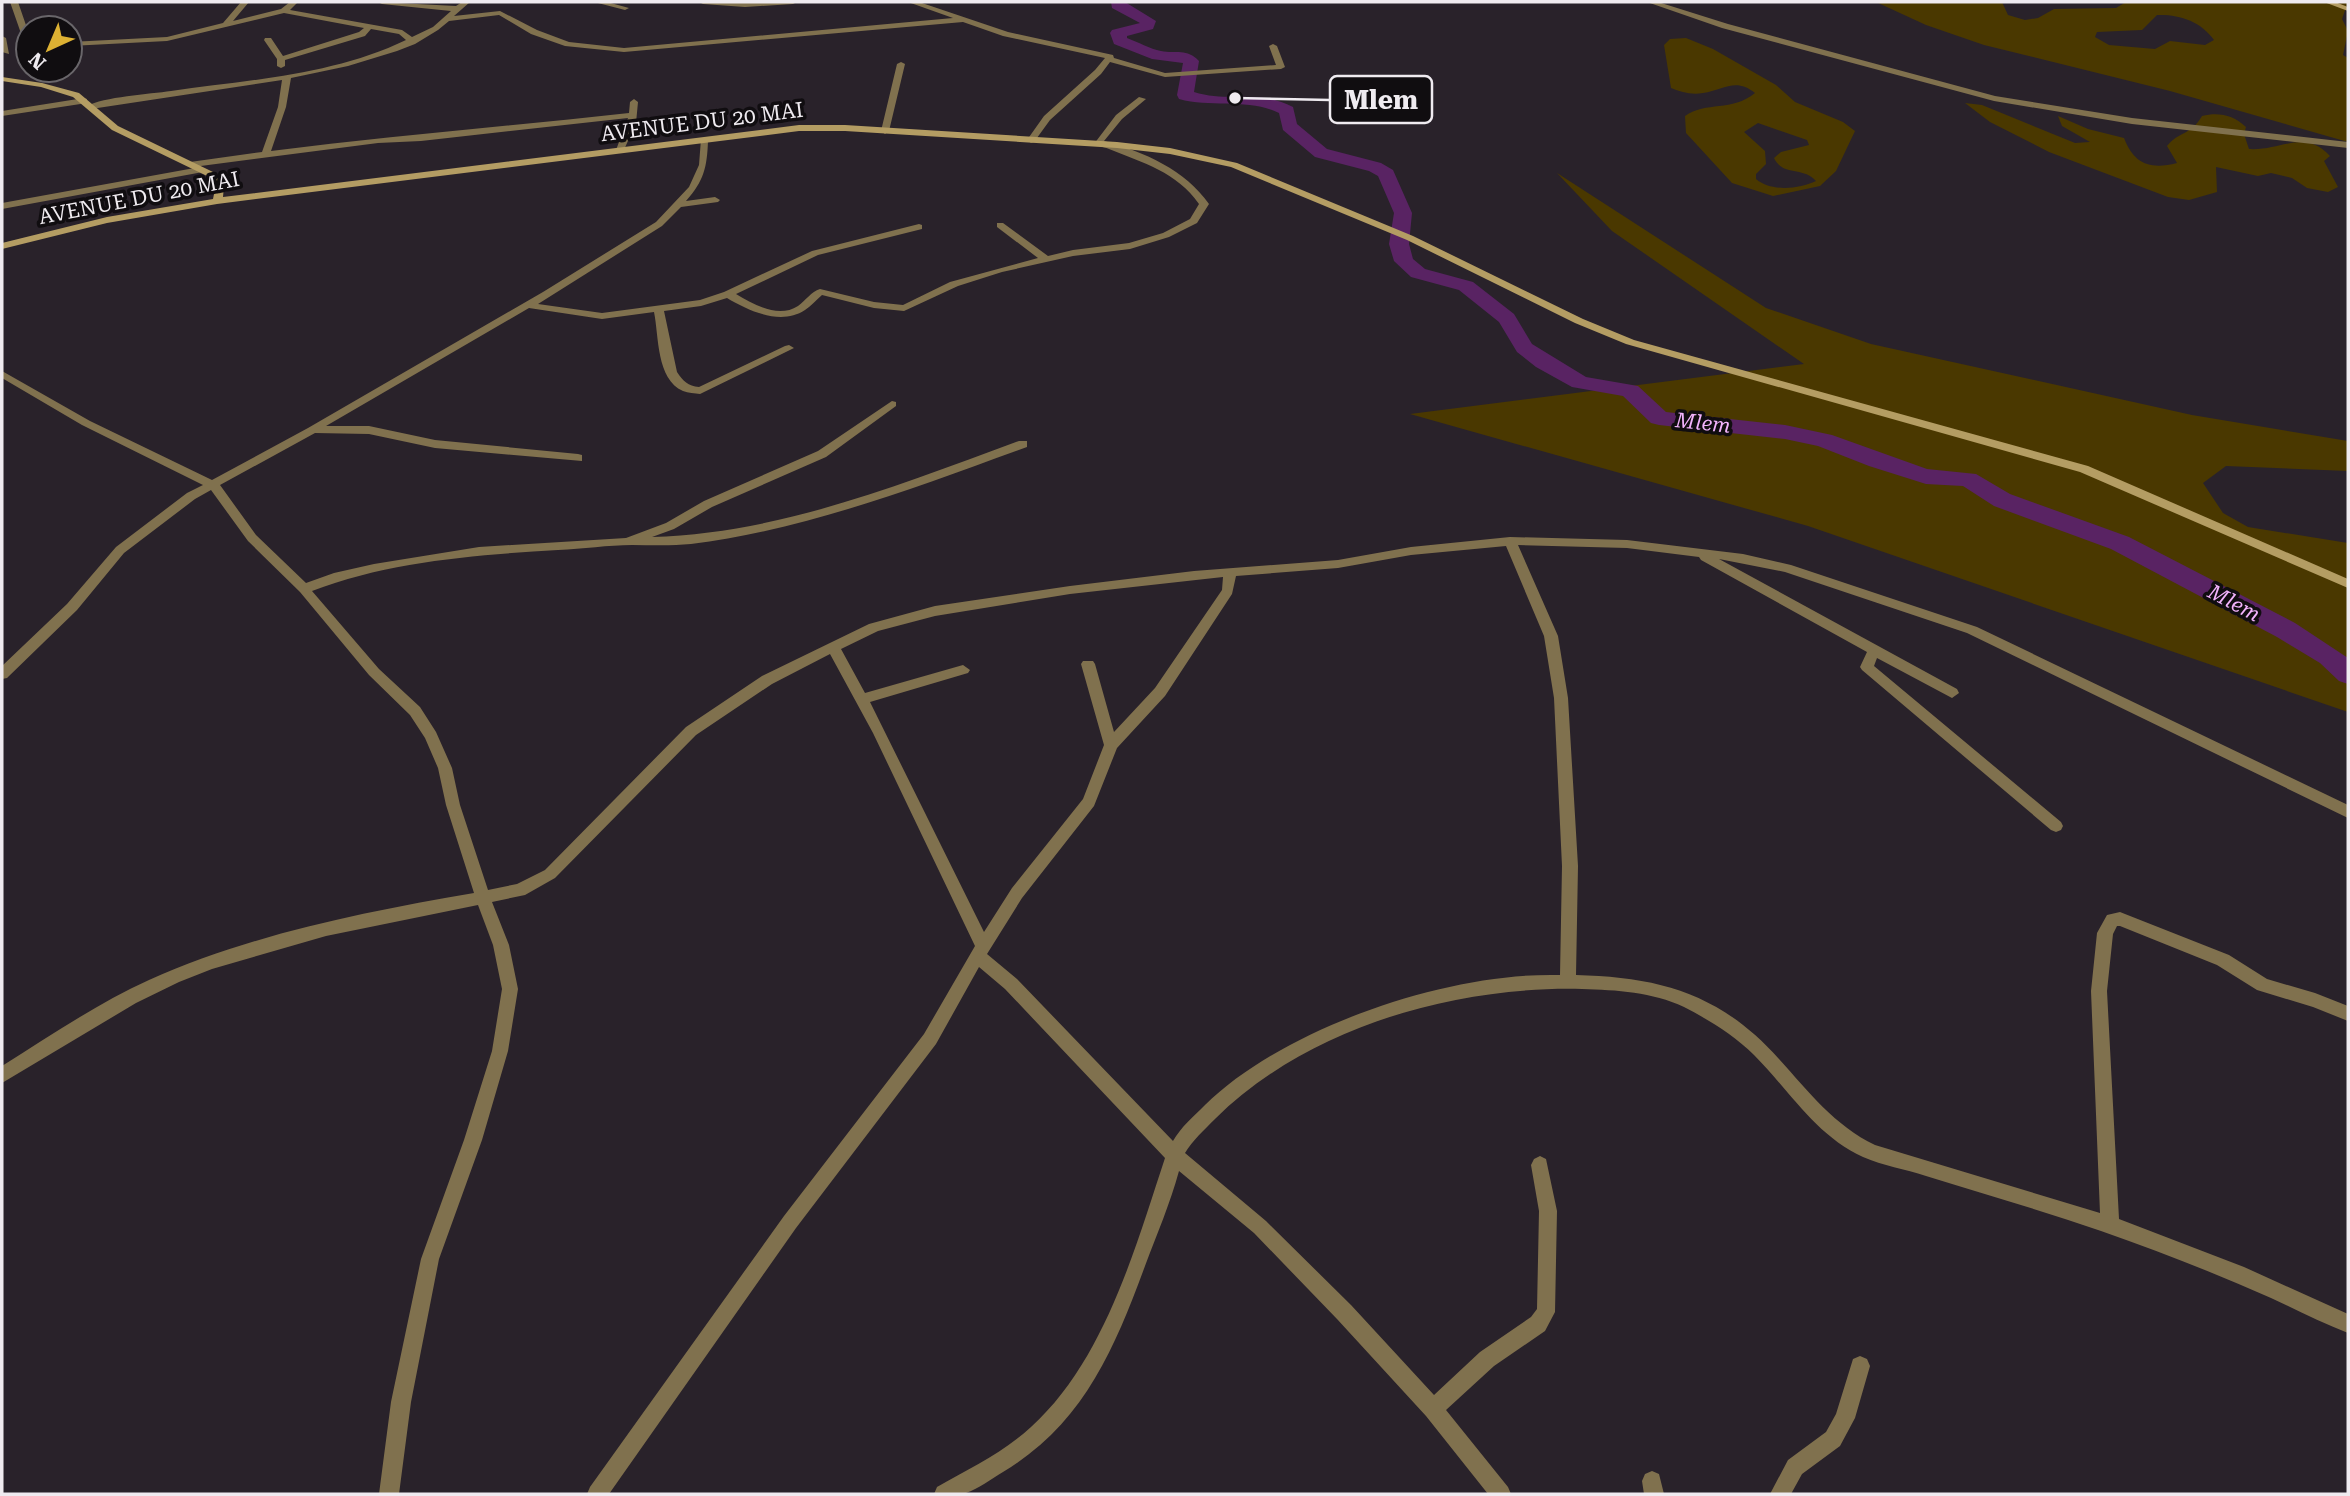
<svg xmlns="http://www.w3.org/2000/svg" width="2350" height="1496" viewBox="0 0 2350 1496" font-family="'Roboto Serif',serif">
<rect width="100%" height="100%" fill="#29222a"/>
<path fill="#4a3800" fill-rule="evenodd" d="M1876,2H2002L2008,15L2025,20L2038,18L2054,9L2116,8L2126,2H2348L2342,19L2348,31L2343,55L2348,58V142L2170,91L1984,45L1926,25ZM2157,15C2178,14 2201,21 2214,40L2205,45L2170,41L2155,49L2109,45L2095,37L2097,32L2142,30Z
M1686,38L1713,49L1776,85L1795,102L1843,122L1855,131L1836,171L1820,186L1773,196L1732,183L1686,133L1685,116C1706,101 1732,112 1755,93C1736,77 1723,90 1703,93C1691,95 1681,92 1671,88L1664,45L1670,39ZM1758,123L1807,140L1809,145L1781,152L1774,158C1783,177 1803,166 1816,181C1799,189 1771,192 1756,179V174L1766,164L1765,151L1744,132Z
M1965,103L1982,105L2075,143L2090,142L2062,126L2058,116L2088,129L2124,138C2134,164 2150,170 2177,163L2167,146C2179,131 2190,136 2202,116C2219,112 2233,115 2246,127L2244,134L2249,149C2282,151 2304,128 2330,156L2324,161L2338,187L2328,192L2307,188L2292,178L2271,173L2258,176L2216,167L2217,192L2189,200L2168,197L2049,152L1990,122Z
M1557,173L1766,308L1871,344L2192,415L2348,441V471L2226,466L2203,483L2223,513L2248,527L2348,543V712L1808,526L1410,414L1804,364L1612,231Z"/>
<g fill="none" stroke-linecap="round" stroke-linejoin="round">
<path fill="#592363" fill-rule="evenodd" d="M1111,2H1125L1156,21L1153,29L1127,36V38C1138,42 1150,49 1161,51C1176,54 1187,48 1199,61L1194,92C1228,103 1258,89 1293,107L1297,124L1327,149L1381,163L1393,170L1412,213L1409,244L1413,259L1425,269L1473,282L1514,314L1532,344L1586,377L1638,386L1666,412L1785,425L1832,435L1927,469L1976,474L2010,494L2129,537L2295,623L2348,658V684L2339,681L2320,663L2277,637L2111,549L1994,506L1963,486L1926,484L1869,466L1818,446L1785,439L1659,425L1651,423L1623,396L1572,387L1536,367L1517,352L1499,322L1459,290L1411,277L1394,261L1389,244L1394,213L1378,176L1369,171L1315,157L1283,130L1279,113C1249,98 1212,108 1179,99L1177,95L1183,63L1152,59L1114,44L1110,33L1112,30L1140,23L1112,8Z"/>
<path fill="#80714e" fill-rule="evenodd" d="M10,2H18L28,31V44L24,42Z
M241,2H249L233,21L281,9L290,2H298L290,10L402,30L412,37L433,27L451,11L382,4L378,2L456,6L462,2H470L454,16L500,11L537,30L569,42L624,48L953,18L908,2H919L1008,32L1113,55L1114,58L1165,73L1276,65L1269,46L1273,44L1277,46L1285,67L1281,69L1165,77L1110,62L1101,74L1050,120L1034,142L1031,143L1027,140L1044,116L1095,70L1105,58L1003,36L963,22L624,52L565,46L531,34L499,15L449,21L438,30L415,44L397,51L348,66L291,78L286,107L271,151C390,136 510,126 629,113L630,102L634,99L638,102L636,123L623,152L616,150L628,118L421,141L378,143L193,167L190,166V162L262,152L278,107L282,80L91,109L87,106C103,97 150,94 171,91C248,80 334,75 406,40L399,34L371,29L365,36L285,60V66L281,68L277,66V59L264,40L265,38H271L283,56L359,32L364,28L284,13L167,41L70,46V42L167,37L223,23Z
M594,2H607L629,8L625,10Z
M699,2H797L793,4L745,7L703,4Z
M1647,2H1658L1728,24L1995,96L2132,118L2348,142V148L2132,124L1994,101L1722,28Z
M2,36L6,38L9,54L2,52Z
M901,62L905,64L889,131L885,134L881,131L897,64Z
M1139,97L1146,99L1122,119L1104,141C1145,152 1185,170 1209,204L1197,223L1169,237L1130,249L1073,256L1002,272L958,286L904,311L874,308L822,295C816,300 811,306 805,310C781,326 749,311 727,298L701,306L664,311L677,372C683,381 688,386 699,387L785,346L789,345L794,348L700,394C695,393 688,393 683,391C656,379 659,336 654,312L602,319L529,308L326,426H369L435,440L578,454L582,455V461L435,448L369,434L315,433L220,485L256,535L306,583L334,573L374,564L479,547L626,538L666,523L704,501L818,451L892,401L896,402V406L826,457L712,507L674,529L652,537C781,533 899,485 1019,441H1027V447C917,487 808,529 691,544C671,546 651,545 632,545C608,545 583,549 558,550C476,555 390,561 312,591L379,669L420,707L436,732L452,768L460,805L488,890L517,884L545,870L686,727L762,676L869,624L935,606L1070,586L1194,571L1338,560L1411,547L1510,537L1627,540L1743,554L1791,565L1977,627L2348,805V818L1967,633L1785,572L1719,559L1957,689L1959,693L1952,698L1877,658L1874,666L2061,822L2063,826L2061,830L2056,832L2051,830L1862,670L1860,667L1867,652L1701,560L1699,557L1627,548L1518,545L1558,636L1568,698L1578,866L1576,975C1660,977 1721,994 1779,1059C1808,1091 1835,1126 1875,1145L2100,1213L2091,991L2097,933L2107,915L2120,912L2125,914L2229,955L2267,979L2315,993L2348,1006V1021L2313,1007L2257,990L2217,965L2120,926H2117L2113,934L2107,991L2119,1219L2244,1267L2348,1314V1333C2322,1323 2297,1310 2271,1298C2215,1273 2158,1251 2101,1231C2043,1211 1984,1194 1926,1176C1905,1169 1883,1166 1863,1157C1816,1136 1789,1090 1754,1055C1734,1035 1709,1020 1684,1007C1652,992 1617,990 1582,989C1454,986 1308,1027 1215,1119C1204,1130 1193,1140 1185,1153L1266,1221L1351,1305L1434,1395L1480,1352L1531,1317L1537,1309L1539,1211L1531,1165L1534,1159L1540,1156L1546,1159L1557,1211L1555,1312L1545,1331L1494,1366L1446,1410L1508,1487L1511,1494H1488L1426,1416L1337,1319L1254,1233L1179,1171C1170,1204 1157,1234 1145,1266C1114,1350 1083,1424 1003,1472C991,1479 978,1489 966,1493C957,1496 943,1494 934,1494L937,1487C969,1469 1004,1452 1031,1427C1104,1361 1135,1249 1165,1158L1005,989L979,967L936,1044L796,1228L609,1494H587L590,1487L784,1216L924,1034L975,946L873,733L830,654L772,684L696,735L555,878L525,895L492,902L509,945L518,989L508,1051L482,1140L439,1259L411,1402L399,1494H379L391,1402L421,1259L464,1140L492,1051L502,989L493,945L478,905L326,936L212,969L179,982L136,1003L2,1083V1066C50,1036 98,1003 149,980C252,934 364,912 474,893L446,805L438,768L425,738L410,715L369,675L300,592L248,541L211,490L195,499L124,553L77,610L7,678L2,679V666L67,604L116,547L187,493L203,485L82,425L2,378V371L90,421L212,480L308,428L543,292L656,222L689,187L699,165L701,139L708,141C707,167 704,181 686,201L715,197L720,200L718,202L681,207L662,226L538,304L602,313L700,300L724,292L812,251L919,224L922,225V229L818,255L736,294C753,304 778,319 798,306C806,300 811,292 820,289L874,302L903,305L950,282L1038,258L997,227V223H1003L1048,256L1073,250L1129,243L1163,233L1190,219L1199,204C1177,172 1143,163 1109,149C1102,146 1099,147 1094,144L1116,115ZM1506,546L1544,636L1554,698L1562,866L1560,975C1448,972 1285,1027 1205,1105C1193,1117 1181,1127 1173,1141L1017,979L987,954L1022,898L1094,806L1117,748L1165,696L1232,594L1236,576L1338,568L1411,555ZM1223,577L1222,590L1155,688L1114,732L1095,664L1093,661H1083L1081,664L1104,745L1083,799L1012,888L984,932L870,702L968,673L970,670L963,665L865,693L841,649L878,631L935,616L1070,594Z
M84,98L87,99V103L2,116V111Z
M200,167L205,170L203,172L2,209V203Z
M1860,1356L1867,1359L1870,1366L1855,1418L1840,1446L1802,1474L1791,1494H1770L1788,1460L1826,1432L1836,1414L1853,1359Z
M1652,1471L1659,1474L1664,1494H1644L1642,1481L1645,1474Z"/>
<path fill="#b49d63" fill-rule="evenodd" d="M2324,2H2335L2348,7V11Z
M2,77L42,83L79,93L118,126L213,172L224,186L223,197L799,125H845L1117,142L1170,148L1237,163L1413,236L1583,319L1634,340L2088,466L2348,579V588L2080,472L1626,344L1575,323L1407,240L1231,167L1170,154L1117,148L845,131H799L217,204L107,223L2,249V243L107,217L213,199L215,189L207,176L112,130L73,97L41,87L2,81Z"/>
</g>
<g text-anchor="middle" stroke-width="7" stroke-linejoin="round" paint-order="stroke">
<g font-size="21" fill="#efebf0" stroke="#100d10">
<text transform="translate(702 122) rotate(-7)" y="7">AVENUE DU 20 MAI</text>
<text transform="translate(139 198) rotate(-11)" y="7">AVENUE DU 20 MAI</text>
</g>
<g font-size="21" font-style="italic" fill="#f2b3fc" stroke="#100d10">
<text transform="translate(1703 423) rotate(6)" y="7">Mlem</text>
<text transform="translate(2234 603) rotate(28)" y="7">Mlem</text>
</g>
</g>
<path fill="none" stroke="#efebf0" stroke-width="2.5" d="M1235 98L1330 100"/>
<circle fill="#efebf0" stroke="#100d10" stroke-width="2.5" cx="1235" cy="98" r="7"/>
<rect fill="#100d10" stroke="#efebf0" stroke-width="2.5" x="1330" y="76" width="102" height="47" rx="7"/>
<g font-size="26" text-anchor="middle" font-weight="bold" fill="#efebf0">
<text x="1381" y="109">Mlem</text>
</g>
<rect width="2350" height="1496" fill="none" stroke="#efebf0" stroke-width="7"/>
<g transform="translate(49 49) rotate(224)"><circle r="33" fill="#100d10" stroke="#69666a" stroke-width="2"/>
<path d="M0-5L12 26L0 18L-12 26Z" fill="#ddb133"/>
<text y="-10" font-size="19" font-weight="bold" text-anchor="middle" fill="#efebf0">N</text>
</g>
</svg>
